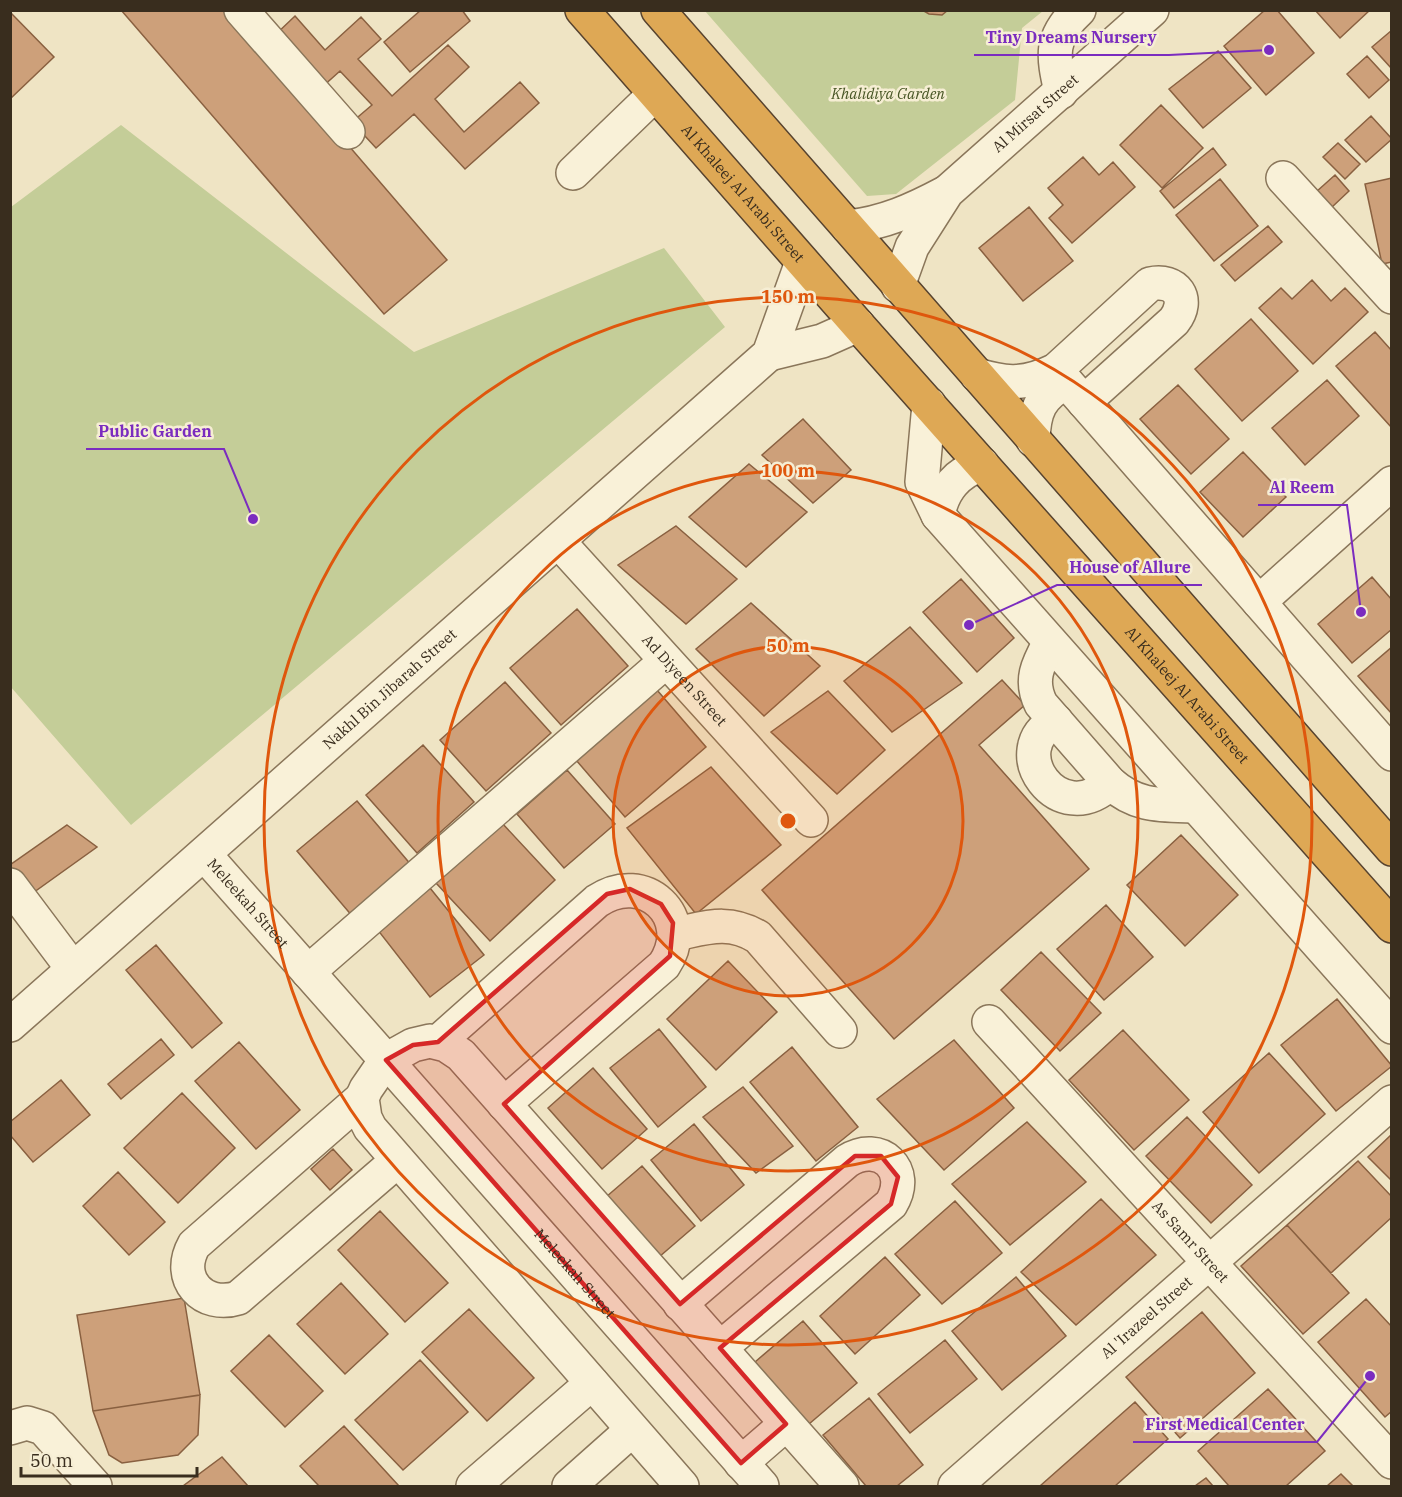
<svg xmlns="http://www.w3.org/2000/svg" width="1402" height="1497" viewBox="0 0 1402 1497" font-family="'IBM Plex Serif',serif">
<rect width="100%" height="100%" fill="#efe4c4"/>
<path fill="#c4cd98" d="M705,11H1043L1022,28L1015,100L896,194L867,196Z
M121,125L414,352L664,248L725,327L131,825L10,686L11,207Z"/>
<path fill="#cda07a" stroke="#896040" stroke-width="1.5" d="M121,10H232L447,260L384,314Z
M421,10H462L470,21L410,72L384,42Z
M922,10H948L942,15L929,14Z
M1265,10H1277L1314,53L1266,95L1224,46Z
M1315,10H1370L1340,38Z
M10,12L54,57L10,99Z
M295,16L325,50L361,17L381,39L358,59L392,96L448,45L469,67L435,99L464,132L520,82L539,103L465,169L414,114L376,148L352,122L372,105L340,71L321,88L273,37Z
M1392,30V69L1372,47Z
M1218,51L1251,88L1203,128L1169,89Z
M1367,56L1389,80L1369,98L1347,74Z
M1161,105L1203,148L1162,188L1120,145Z
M1371,116L1392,139L1366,162L1345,140Z
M1338,143L1360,164L1345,179L1323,157Z
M1213,148L1226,165L1174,208L1160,191Z
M1083,157L1099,175L1113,162L1135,187L1072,243L1049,218L1063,205L1048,188Z
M1335,175L1349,191L1331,208L1316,192Z
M1392,178V262L1382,264L1365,184Z
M1220,179L1258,226L1214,261L1176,215Z
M1029,207L1073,261L1023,301L979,248Z
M1268,226L1282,242L1235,281L1221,265Z
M1312,280L1331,301L1345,288L1368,312L1313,364L1259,308L1281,288L1292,299Z
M1251,319L1298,371L1242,421L1195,369Z
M1375,332L1392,351V428L1336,366Z
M1327,380L1359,416L1305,465L1272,428Z
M1178,385L1229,439L1191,474L1140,419Z
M803,419L851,470L813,503L762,455Z
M1243,452L1286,497L1243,537L1200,492Z
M749,464L807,512L746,567L689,517Z
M676,526L737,579L686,624L618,565Z
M1372,577L1392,600V629L1352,663L1318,624Z
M961,579L1014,638L977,672L923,612Z
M751,603L820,666L764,716L696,649Z
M577,609L628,666L561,725L510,668Z
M910,627L962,683L892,732L844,681Z
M1392,647V714L1358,676Z
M1002,680L1025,705L979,745L1089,869L894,1039L762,890Z
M505,682L551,733L486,791L440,740Z
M657,690L706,747L625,817L576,760Z
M828,691L885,750L837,794L771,732Z
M423,745L474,802L417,853L366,795Z
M711,767L781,845L696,914L627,828Z
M567,770L615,824L564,868L517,814Z
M357,801L412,866L353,917L297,851Z
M501,822L555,880L490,941L436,883Z
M67,825L97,847L30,895L10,868V865Z
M1181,835L1238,895L1185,946L1127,885Z
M430,888L484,955L430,997L377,929Z
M1106,905L1153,957L1104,1000L1057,949Z
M156,945L222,1023L192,1048L126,970Z
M1041,952L1101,1013L1060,1051L1001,990Z
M728,961L777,1012L716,1070L667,1019Z
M1337,999L1392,1066L1336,1111L1281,1045Z
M659,1029L706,1087L658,1127L610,1068Z
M1123,1030L1189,1100L1134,1150L1069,1080Z
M161,1039L174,1055L121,1099L108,1084Z
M954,1040L1014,1108L944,1170L877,1099Z
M239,1042L300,1110L256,1149L195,1081Z
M792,1047L858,1127L816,1161L750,1082Z
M1269,1053L1325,1114L1259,1173L1203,1112Z
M593,1068L647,1129L602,1169L548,1108Z
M61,1080L90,1115L33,1162L10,1135V1122Z
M743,1087L793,1146L756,1173L703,1117Z
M182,1093L235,1148L178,1203L124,1148Z
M1187,1117L1252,1185L1211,1223L1146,1156Z
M1027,1122L1086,1182L1010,1245L952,1184Z
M694,1124L744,1185L701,1221L651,1160Z
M1392,1134V1181L1368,1157Z
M333,1149L352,1170L330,1190L311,1169Z
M1358,1161L1392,1197V1217L1331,1273L1287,1225Z
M642,1166L695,1226L659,1257L606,1197Z
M118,1172L165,1222L129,1255L83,1206Z
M1101,1199L1156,1255L1076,1325L1021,1272Z
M955,1201L1002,1253L942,1304L895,1254Z
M380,1211L448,1283L405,1322L338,1250Z
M1287,1225L1349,1293L1303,1334L1241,1266Z
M885,1257L920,1295L855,1354L820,1316Z
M1016,1277L1066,1336L1002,1390L952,1331Z
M341,1283L388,1334L345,1374L297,1324Z
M184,1298L200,1395L93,1411L77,1315Z
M1366,1299L1392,1327V1411L1385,1417L1318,1342Z
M469,1309L534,1378L487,1421L422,1352Z
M1202,1312L1255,1373L1180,1438L1126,1377Z
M803,1321L857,1383L809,1424L755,1362Z
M269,1335L323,1391L285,1427L231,1371Z
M945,1340L977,1379L910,1433L878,1394Z
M420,1360L468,1412L403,1470L355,1420Z
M1268,1389L1325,1451L1286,1486H1229L1198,1451Z
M200,1395L198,1435L178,1455L122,1463L109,1455L93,1411Z
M869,1398L923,1465L897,1486H866L823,1435Z
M1135,1402L1168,1439L1115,1486H1040Z
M344,1426L399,1486H319L300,1466Z
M222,1457L248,1486H183Z
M1341,1474L1353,1486H1327Z
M1206,1478L1213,1486H1195Z"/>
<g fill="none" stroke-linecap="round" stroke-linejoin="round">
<defs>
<g id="minor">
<path d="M241,10L348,132"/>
<path d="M1061,92C1053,56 1049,37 1079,10"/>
<path d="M573,173L655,94"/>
<path d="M1283,178L1392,297"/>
<path d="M848,227C884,223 913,210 945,193"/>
<path id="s1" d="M898,286L912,247L947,192L1152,10"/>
<path d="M769,354L822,341L858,325"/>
<path d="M1056,370L1392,754"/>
<path d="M977,375C1008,385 1027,384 1056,370L1150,284C1176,278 1191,299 1174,321L1084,402"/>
<path d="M929,404L922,482L938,515L1392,1027"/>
<path d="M1033,440C1034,410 1040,397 1066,382"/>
<path d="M938,515C943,489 957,473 982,464"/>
<path id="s2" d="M558,541L811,820"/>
<path d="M1259,602L1392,483"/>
<path d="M1050,642C1038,664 1029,680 1041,704L1110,783C1137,807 1160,805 1195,806"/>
<path d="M1056,721C1001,749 1059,832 1110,783"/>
<path id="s3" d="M204,854L762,1486"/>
<path d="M10,885L73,969"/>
<path d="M675,934C706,928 728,919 758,937L840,1031"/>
<path d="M308,972L666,661"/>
<path id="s4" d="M989,1022L1392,1462"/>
<path id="s5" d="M10,1025L769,354L802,262"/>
<path d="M438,1042L597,901C644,869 696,917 664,965L504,1104"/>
<path d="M362,1098L194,1245C175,1279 203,1309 238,1298L397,1161"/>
<path d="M680,1304L847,1161C880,1140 912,1170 891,1204L720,1348"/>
<path d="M10,1428L27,1423L43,1428L95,1486"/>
<path d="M741,1463L786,1424"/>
<path d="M473,1486L592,1383"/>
<path d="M569,1486L632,1430"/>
<path d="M682,1486L370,1128L365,1118L362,1098L366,1089L386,1060L413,1045L430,1041L446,1045L461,1055L842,1486"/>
<path id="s6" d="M955,1486L1392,1102"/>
</g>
<g id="highway">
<path id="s7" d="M582,10L858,325L1392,926"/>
<path d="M658,10L1392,849"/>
</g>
</defs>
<use href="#minor" stroke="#8a765a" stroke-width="36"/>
<use href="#highway" stroke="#57432f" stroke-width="36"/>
<use href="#minor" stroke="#f9f1d8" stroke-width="33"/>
<use href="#highway" stroke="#dea855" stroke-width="33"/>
</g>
<path fill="#d62828" fill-opacity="0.2" stroke="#d62828" stroke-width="4.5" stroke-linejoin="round" d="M630,889L661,904L673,923L670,956L504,1104L680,1304L855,1156H881L898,1177L891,1204L720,1348L786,1424L741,1463L386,1060L413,1045L438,1042L607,894Z"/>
<circle cx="788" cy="821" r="175" fill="#df570d" fill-opacity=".12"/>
<g fill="none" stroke="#df570d" stroke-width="3">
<circle cx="788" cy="821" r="175"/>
<circle cx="788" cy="821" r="350"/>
<circle cx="788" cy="821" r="524"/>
</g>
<g text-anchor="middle" stroke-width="5" stroke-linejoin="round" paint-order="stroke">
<g font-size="15" font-style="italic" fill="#485625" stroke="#f6eed4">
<text x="888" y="99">Khalidiya Garden</text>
</g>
<g font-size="15" fill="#392d1e" stroke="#f6eed4">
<text dy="5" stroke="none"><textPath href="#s1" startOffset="225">Al Mirsat Street</textPath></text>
<text dy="5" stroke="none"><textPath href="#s7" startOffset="244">Al Khaleej Al Arabi Street</textPath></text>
<text dy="5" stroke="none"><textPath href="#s2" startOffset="188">Ad Diyeen Street</textPath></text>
<text dy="5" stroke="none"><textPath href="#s5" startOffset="507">Nakhl Bin Jibarah Street</textPath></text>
<text dy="5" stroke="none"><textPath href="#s7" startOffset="914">Al Khaleej Al Arabi Street</textPath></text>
<text dy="5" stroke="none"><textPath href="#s3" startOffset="66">Meleekah Street</textPath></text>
<text dy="5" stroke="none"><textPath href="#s4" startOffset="298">As Samr Street</textPath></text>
<text dy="5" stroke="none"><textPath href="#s3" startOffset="560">Meleekah Street</textPath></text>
<text dy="5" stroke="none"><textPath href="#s6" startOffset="255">Al 'Irazeel Street</textPath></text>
</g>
</g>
<circle cx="788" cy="821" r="9" fill="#df570d" stroke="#f6eed4" stroke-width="3"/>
<g font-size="18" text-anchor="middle" font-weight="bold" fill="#df570d" stroke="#f6eed4" stroke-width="5" stroke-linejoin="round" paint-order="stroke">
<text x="788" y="303">150 m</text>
<text x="788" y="477">100 m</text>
<text x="788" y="652">50 m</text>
</g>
<path fill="none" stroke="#7b2cbf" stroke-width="2" d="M1269 50L1169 55H974M253 519L224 449H86M1361 612L1347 505H1258M969 625L1057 585H1202M1370 1376L1317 1442H1133"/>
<g fill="#7b2cbf" stroke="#f6eed4" stroke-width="2">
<circle cx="1269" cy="50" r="6"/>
<circle cx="253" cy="519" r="6"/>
<circle cx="1361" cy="612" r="6"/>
<circle cx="969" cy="625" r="6"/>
<circle cx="1370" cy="1376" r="6"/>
</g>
<g font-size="16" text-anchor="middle" font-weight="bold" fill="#7b2cbf" stroke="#f6eed4" stroke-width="5" stroke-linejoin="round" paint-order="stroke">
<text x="1071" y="43">Tiny Dreams Nursery</text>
<text x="155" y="437">Public Garden</text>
<text x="1302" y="493">Al Reem</text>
<text x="1130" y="573">House of Allure</text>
<text x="1225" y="1430">First Medical Center</text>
</g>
<rect width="1402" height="1497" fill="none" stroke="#392d1e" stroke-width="24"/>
<path d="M21 1467v9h176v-9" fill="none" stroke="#392d1e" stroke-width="3"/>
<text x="30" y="1467" font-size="18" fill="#392d1e" stroke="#f6eed4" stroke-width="4.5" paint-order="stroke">50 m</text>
</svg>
